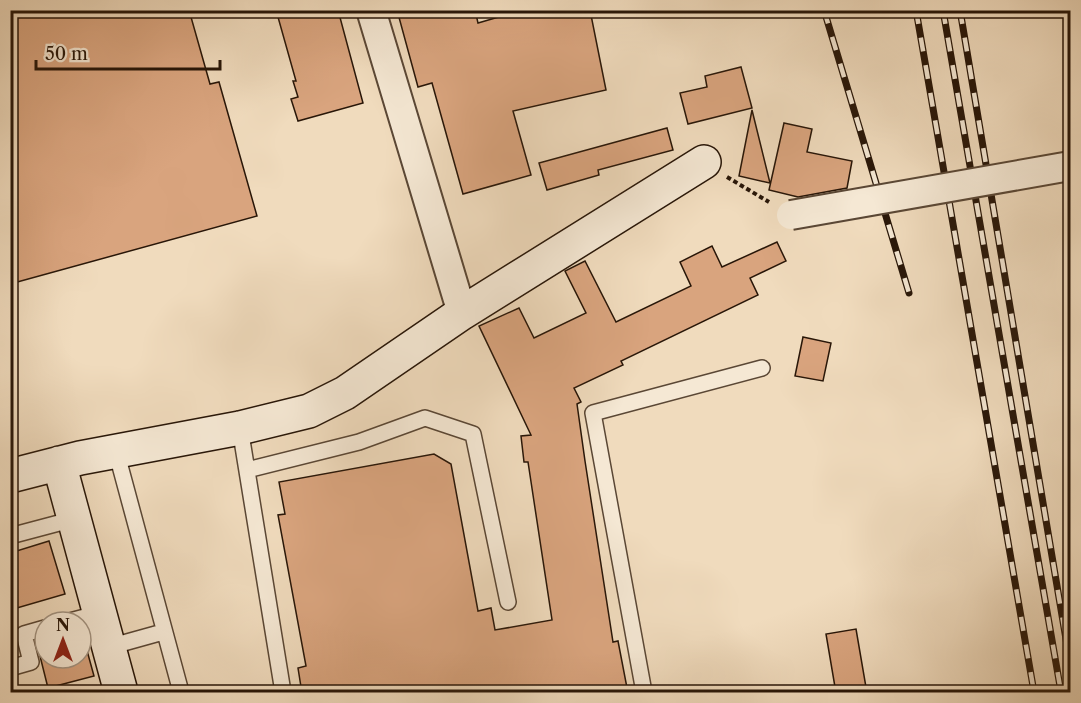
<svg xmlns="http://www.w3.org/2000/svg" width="1081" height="703" viewBox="0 0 1081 703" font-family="'Libre Caslon Text',serif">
<rect width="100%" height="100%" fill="#f0dbbd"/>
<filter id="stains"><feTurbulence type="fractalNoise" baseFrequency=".00333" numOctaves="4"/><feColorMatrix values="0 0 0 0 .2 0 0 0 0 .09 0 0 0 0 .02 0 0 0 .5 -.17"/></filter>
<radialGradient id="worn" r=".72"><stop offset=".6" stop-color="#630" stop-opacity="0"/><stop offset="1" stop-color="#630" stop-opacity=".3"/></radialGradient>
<path fill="#d9a47e" stroke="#281608" stroke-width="1.5" d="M10,10H189L210,84L219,82L257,216L10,284Z
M276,10H338L363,103L298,121L291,99L298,97L293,81H296Z
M397,10H475L478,23L523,10H590L606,90L513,111L531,175L463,194L432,83L418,87Z
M741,67L752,108L688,124L680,93L707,87L705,76Z
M752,110L770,183L739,176Z
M784,123L812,129L807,152L852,161L847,188L798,197L769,190Z
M667,128L673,150L598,170L599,175L547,190L539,163Z
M777,242L786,261L750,278L758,295L621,361L623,365L574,388L581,402L577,404L585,461L613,642L618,641L628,693H302L298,668L306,666L278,515L285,514L279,482L434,454L451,464L478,611L491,608L495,630L552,620L528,462H524L521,436L531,435L479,326L519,308L534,338L586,313L565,271L585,261L616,322L691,286L680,262L712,246L722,267Z
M803,337L831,343L823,381L795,376Z
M49,541L65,594L10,610V553Z
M856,629L867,693H836L826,634Z
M83,636L94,676L48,688L38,648L45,646V658H81V637Z"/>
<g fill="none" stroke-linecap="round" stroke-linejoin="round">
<defs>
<path id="lane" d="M240,428L283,692
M116,451L181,692
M247,470L359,442L425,418L473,434L508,602
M10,536L74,519
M66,622L100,613
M109,647L163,632
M10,668L31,662L24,634L45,628
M644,692L593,413L762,368"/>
<path id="street" d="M371,10L462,313"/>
<path id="secondary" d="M59,463L121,692
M10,476L80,458L240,428L309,411L345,393L462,313L704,162"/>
</defs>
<use href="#lane" stroke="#5a4735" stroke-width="18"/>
<use href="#street" stroke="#5a4735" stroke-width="32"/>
<use href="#secondary" stroke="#281608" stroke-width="36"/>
<path stroke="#281608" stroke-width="4" stroke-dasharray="4.5 3" stroke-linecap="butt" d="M727,177L769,202"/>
<use href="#lane" stroke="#f5e8d4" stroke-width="15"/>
<use href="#street" stroke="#f5e8d4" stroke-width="28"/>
<use href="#secondary" stroke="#f5e8d4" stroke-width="33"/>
<defs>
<path id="rail" d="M824,10L909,293
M916,10L1034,692
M943,10L1061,692
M960,10L1070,663"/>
</defs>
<use href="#rail" stroke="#281608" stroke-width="7"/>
<use href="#rail" stroke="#f5e8d4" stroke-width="4.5" stroke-dasharray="14" stroke-linecap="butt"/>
<defs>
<path id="street-bridge" d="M791,215L1070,166"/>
</defs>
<use href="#street-bridge" stroke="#5a4735" stroke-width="32" stroke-linecap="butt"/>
<use href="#street-bridge" stroke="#f5e8d4" stroke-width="28"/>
</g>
<rect width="1081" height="703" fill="none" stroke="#f0dbbd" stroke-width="36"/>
<rect x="12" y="12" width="1057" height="679" fill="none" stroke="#281608" stroke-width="3"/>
<rect x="18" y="18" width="1045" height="667" fill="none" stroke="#281608" stroke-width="1.5"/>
<g transform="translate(63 640)"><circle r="28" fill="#f5e8d4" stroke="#a39482" stroke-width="1.5"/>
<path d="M0-4.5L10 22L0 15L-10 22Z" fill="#8f2418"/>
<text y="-9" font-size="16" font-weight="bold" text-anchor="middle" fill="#281608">N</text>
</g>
<path d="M36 60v9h184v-9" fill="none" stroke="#281608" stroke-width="3"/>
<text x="45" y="60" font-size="18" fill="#281608" stroke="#f5e8d4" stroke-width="4.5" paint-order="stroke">50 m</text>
<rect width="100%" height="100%" filter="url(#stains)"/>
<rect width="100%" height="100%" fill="url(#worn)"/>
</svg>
